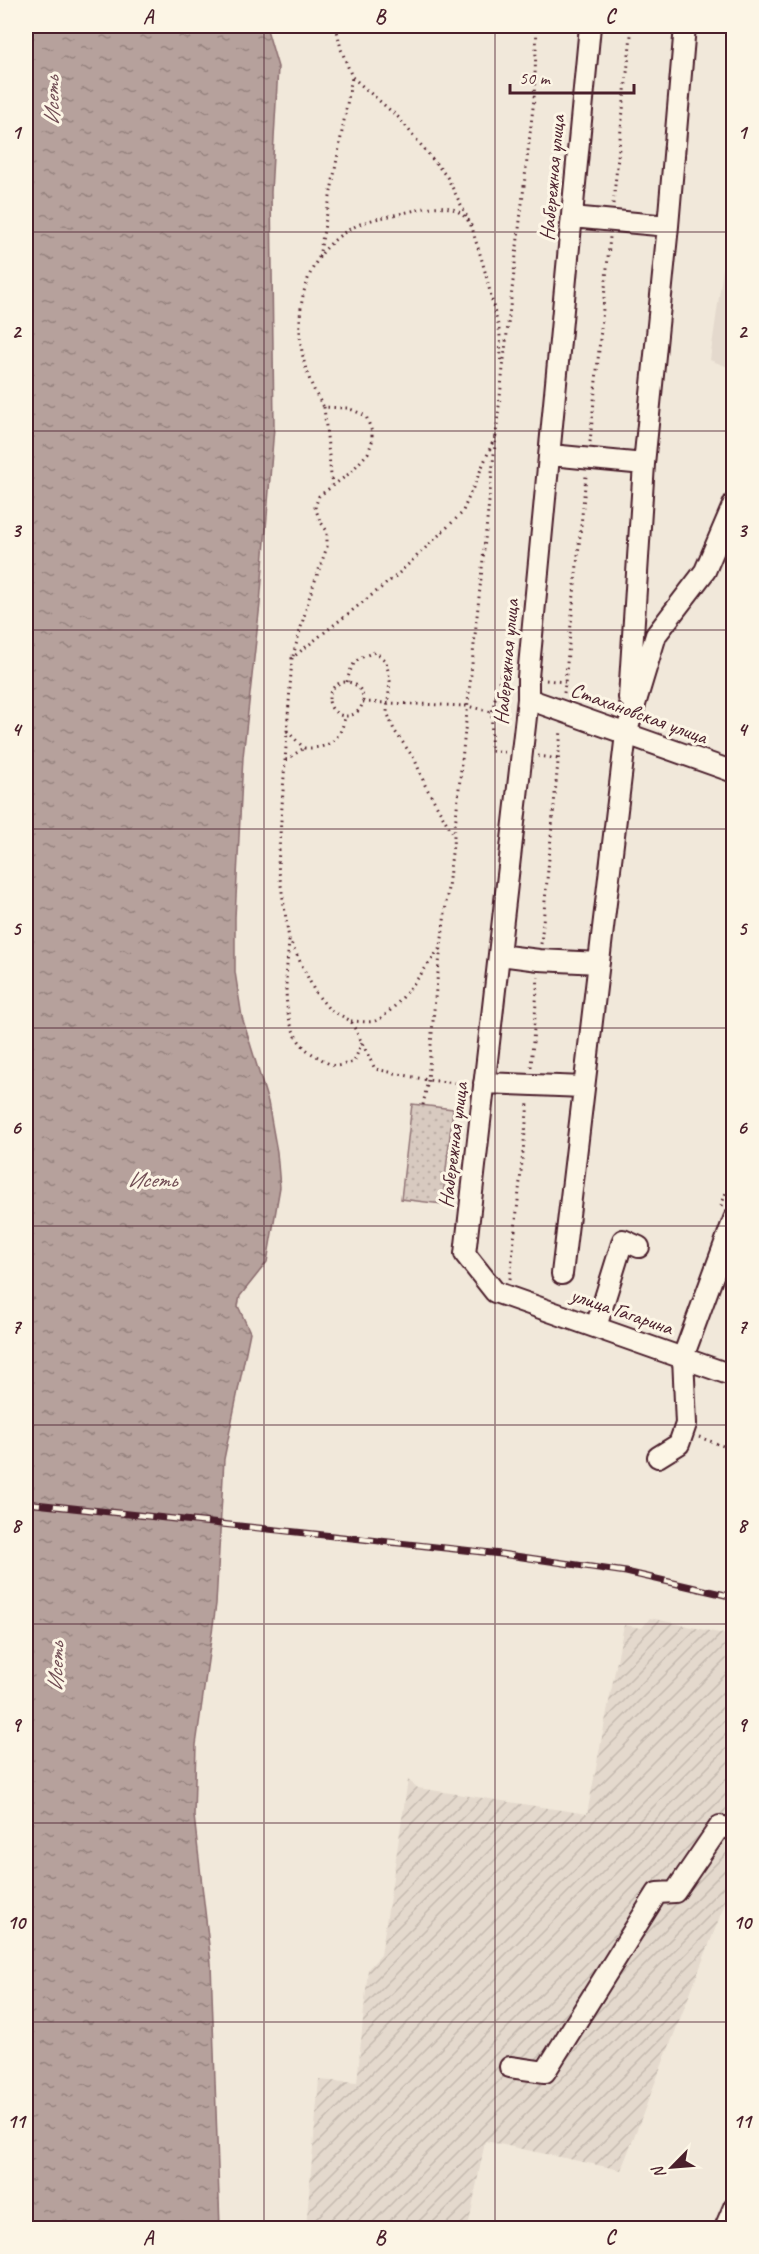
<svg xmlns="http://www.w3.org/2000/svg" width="759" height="2254" viewBox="0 0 759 2254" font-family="Caveat,sans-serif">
<defs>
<pattern id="industrial-furrows" width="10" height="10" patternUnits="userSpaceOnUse" patternTransform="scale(1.5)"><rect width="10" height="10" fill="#e4d9cd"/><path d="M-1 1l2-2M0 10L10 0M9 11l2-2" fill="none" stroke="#c5bab0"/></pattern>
<pattern id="grass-dots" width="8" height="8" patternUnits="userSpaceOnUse" patternTransform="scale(1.5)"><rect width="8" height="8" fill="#d8cac0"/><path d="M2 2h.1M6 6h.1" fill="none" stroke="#bbada5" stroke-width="1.8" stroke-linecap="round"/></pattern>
<pattern id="water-ripples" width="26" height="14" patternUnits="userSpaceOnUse" patternTransform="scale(1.5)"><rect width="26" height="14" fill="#b6a19c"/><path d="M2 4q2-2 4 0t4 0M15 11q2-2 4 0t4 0" fill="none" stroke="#96837f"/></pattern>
</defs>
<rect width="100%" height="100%" fill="#f1e8da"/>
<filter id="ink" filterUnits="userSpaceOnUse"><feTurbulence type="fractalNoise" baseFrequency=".0167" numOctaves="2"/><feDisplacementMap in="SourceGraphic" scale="12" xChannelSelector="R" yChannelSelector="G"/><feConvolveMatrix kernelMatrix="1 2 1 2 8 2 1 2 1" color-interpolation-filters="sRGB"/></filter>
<g filter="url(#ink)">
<path fill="#e4d9cd" d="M733,199L734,369H733L710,360Z"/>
<path fill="url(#industrial-furrows)" d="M650,1618L733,1636V1883L621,2170L485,2141L468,2228H306L319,2080L357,2083L368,1969L381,1955L408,1780L418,1788L587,1814L624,1625L642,1628Z"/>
<path fill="url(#grass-dots)" stroke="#917476" stroke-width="1.5" d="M412,1104L453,1109L442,1204L401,1199Z"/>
<path fill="url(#water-ripples)" stroke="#8b6d6f" stroke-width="1.5" d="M26,26H266L278,67L271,192L274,427L260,604L243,757L235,917V972L242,1017L268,1102L277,1152L280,1187L267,1262L240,1296L238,1306L250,1332L224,1459L216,1604L196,1745L194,1816L211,1963L220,2228H26Z"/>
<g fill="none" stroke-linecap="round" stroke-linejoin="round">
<defs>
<path id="minor" d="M590,26L528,677V699L465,1254L495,1292L734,1376
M572,217L668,226
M551,455L644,464L668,226L685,26
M629,698L644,464
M528,699L734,772
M499,955L539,960L599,963
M484,1083L584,1087
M562,1274L626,734L656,635L705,571L734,503
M596,1327L623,1240L639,1247
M658,1457L679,1444L686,1424L683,1357L734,1219
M510,2067L545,2072L657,1893L675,1892L720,1826L734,1830
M725,2228L734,2207"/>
</defs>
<use href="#minor" stroke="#4a1f2b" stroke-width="24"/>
<path stroke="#4a1f2b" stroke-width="3" stroke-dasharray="1.5 4.5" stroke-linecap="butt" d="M336,26L341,49L352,77L399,118L447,177L469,221
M712,26L734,33
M613,204L632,26
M319,257L352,77
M324,407L332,485
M590,442L610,237
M293,656L310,595L327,547V531L320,521L315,507L319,496L350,473L368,453L372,442V432L366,416L348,408L324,407C287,354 289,259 354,227C369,219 386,217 403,213C426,208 452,198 469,222C472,226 474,234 475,239C483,261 488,283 493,305C495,315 499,326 500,336C501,346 500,354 502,363
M546,680L565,682
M347,682C352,661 356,659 375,652L386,661L390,681L387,712L394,730L415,760L425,785L453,834
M329 699a17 17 0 1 1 34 0a17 17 0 1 1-34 0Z
M564,693L586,476
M363,702L467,706L492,712
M287,731L304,748C328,749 341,741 345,716
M505,752L491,751L492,712L501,673L510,675
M538,756L559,759
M286,760L304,748
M289,941C286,979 277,1037 318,1057C323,1060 330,1065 335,1066C340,1066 348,1063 354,1062L362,1042
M541,944L561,730
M351,1021C358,1021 369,1023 375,1021C395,1014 427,965 440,948
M531,1067L538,977
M467,1084L428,1080L375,1069L351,1021L329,1009L315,992L289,939L278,865L292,658L396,576L462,513L495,437
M423,1105L428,1080L435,998L454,836L503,368L534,99L537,26
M721,1206L734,1171
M510,1279L528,1103
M699,1437L734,1450"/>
<use href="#minor" stroke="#fcf5e5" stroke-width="20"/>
<defs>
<path id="rail" d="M26,1503L501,1554L626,1572L734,1597"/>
</defs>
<use href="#rail" stroke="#4a1f2b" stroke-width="7"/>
<use href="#rail" stroke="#fcf5e5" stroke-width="4.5" stroke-dasharray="14" stroke-linecap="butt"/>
</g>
</g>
<path fill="none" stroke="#4a1f2b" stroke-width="1.5" stroke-opacity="0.55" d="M264,26V2228M495,26V2228M26,232H734M26,431H734M26,630H734M26,829H734M26,1028H734M26,1226H734M26,1425H734M26,1624H734M26,1823H734M26,2022H734"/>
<g text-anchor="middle" stroke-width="6" stroke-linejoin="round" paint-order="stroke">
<g font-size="21" fill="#4a1f2b" stroke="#fcf5e5">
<text transform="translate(552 178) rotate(-85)" y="7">Набережная улица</text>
<text transform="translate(506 662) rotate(-85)" y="7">Набережная улица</text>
<text transform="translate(639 713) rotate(20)" y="7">Стахановская улица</text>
<text transform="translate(453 1145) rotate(-83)" y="7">Набережная улица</text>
<text transform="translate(622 1311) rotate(19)" y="7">улица Гагарина</text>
</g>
<g font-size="22" font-style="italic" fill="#704c53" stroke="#fcf5e5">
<text transform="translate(51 101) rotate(-90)" y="8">Исеть</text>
<text x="152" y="1187">Исеть</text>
<text transform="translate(55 1667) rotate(-88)" y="8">Исеть</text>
</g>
</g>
<rect width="759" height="2254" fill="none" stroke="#fcf5e5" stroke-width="66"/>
<g transform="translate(672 2167) rotate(245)" stroke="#fcf5e5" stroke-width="4.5" paint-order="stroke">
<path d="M0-4.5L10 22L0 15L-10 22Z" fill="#4a1f2b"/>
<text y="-9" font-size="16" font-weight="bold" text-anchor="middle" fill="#4a1f2b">N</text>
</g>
<path d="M510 84v9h124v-9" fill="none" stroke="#4a1f2b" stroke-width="3"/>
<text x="519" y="84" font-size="18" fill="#4a1f2b" stroke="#fcf5e5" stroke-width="4.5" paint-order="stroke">50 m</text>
<rect x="33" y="33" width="693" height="2188" fill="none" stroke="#4a1f2b" stroke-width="2"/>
<g font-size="20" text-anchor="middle" font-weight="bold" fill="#4a1f2b">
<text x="148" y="23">A</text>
<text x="380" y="23">B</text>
<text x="610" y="23">C</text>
<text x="16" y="139">1</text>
<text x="742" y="139">1</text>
<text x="16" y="338">2</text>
<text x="742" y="338">2</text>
<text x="16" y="537">3</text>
<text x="742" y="537">3</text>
<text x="16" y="736">4</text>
<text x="742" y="736">4</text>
<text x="16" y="935">5</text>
<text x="742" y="935">5</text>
<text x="16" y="1134">6</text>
<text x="742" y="1134">6</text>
<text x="16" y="1333">7</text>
<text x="742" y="1333">7</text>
<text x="16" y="1532">8</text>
<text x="742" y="1532">8</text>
<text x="16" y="1731">9</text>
<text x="742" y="1731">9</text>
<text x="16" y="1929">10</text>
<text x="742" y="1929">10</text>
<text x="16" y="2128">11</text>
<text x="742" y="2128">11</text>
<text x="148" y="2244">A</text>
<text x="380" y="2244">B</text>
<text x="610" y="2244">C</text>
</g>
</svg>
